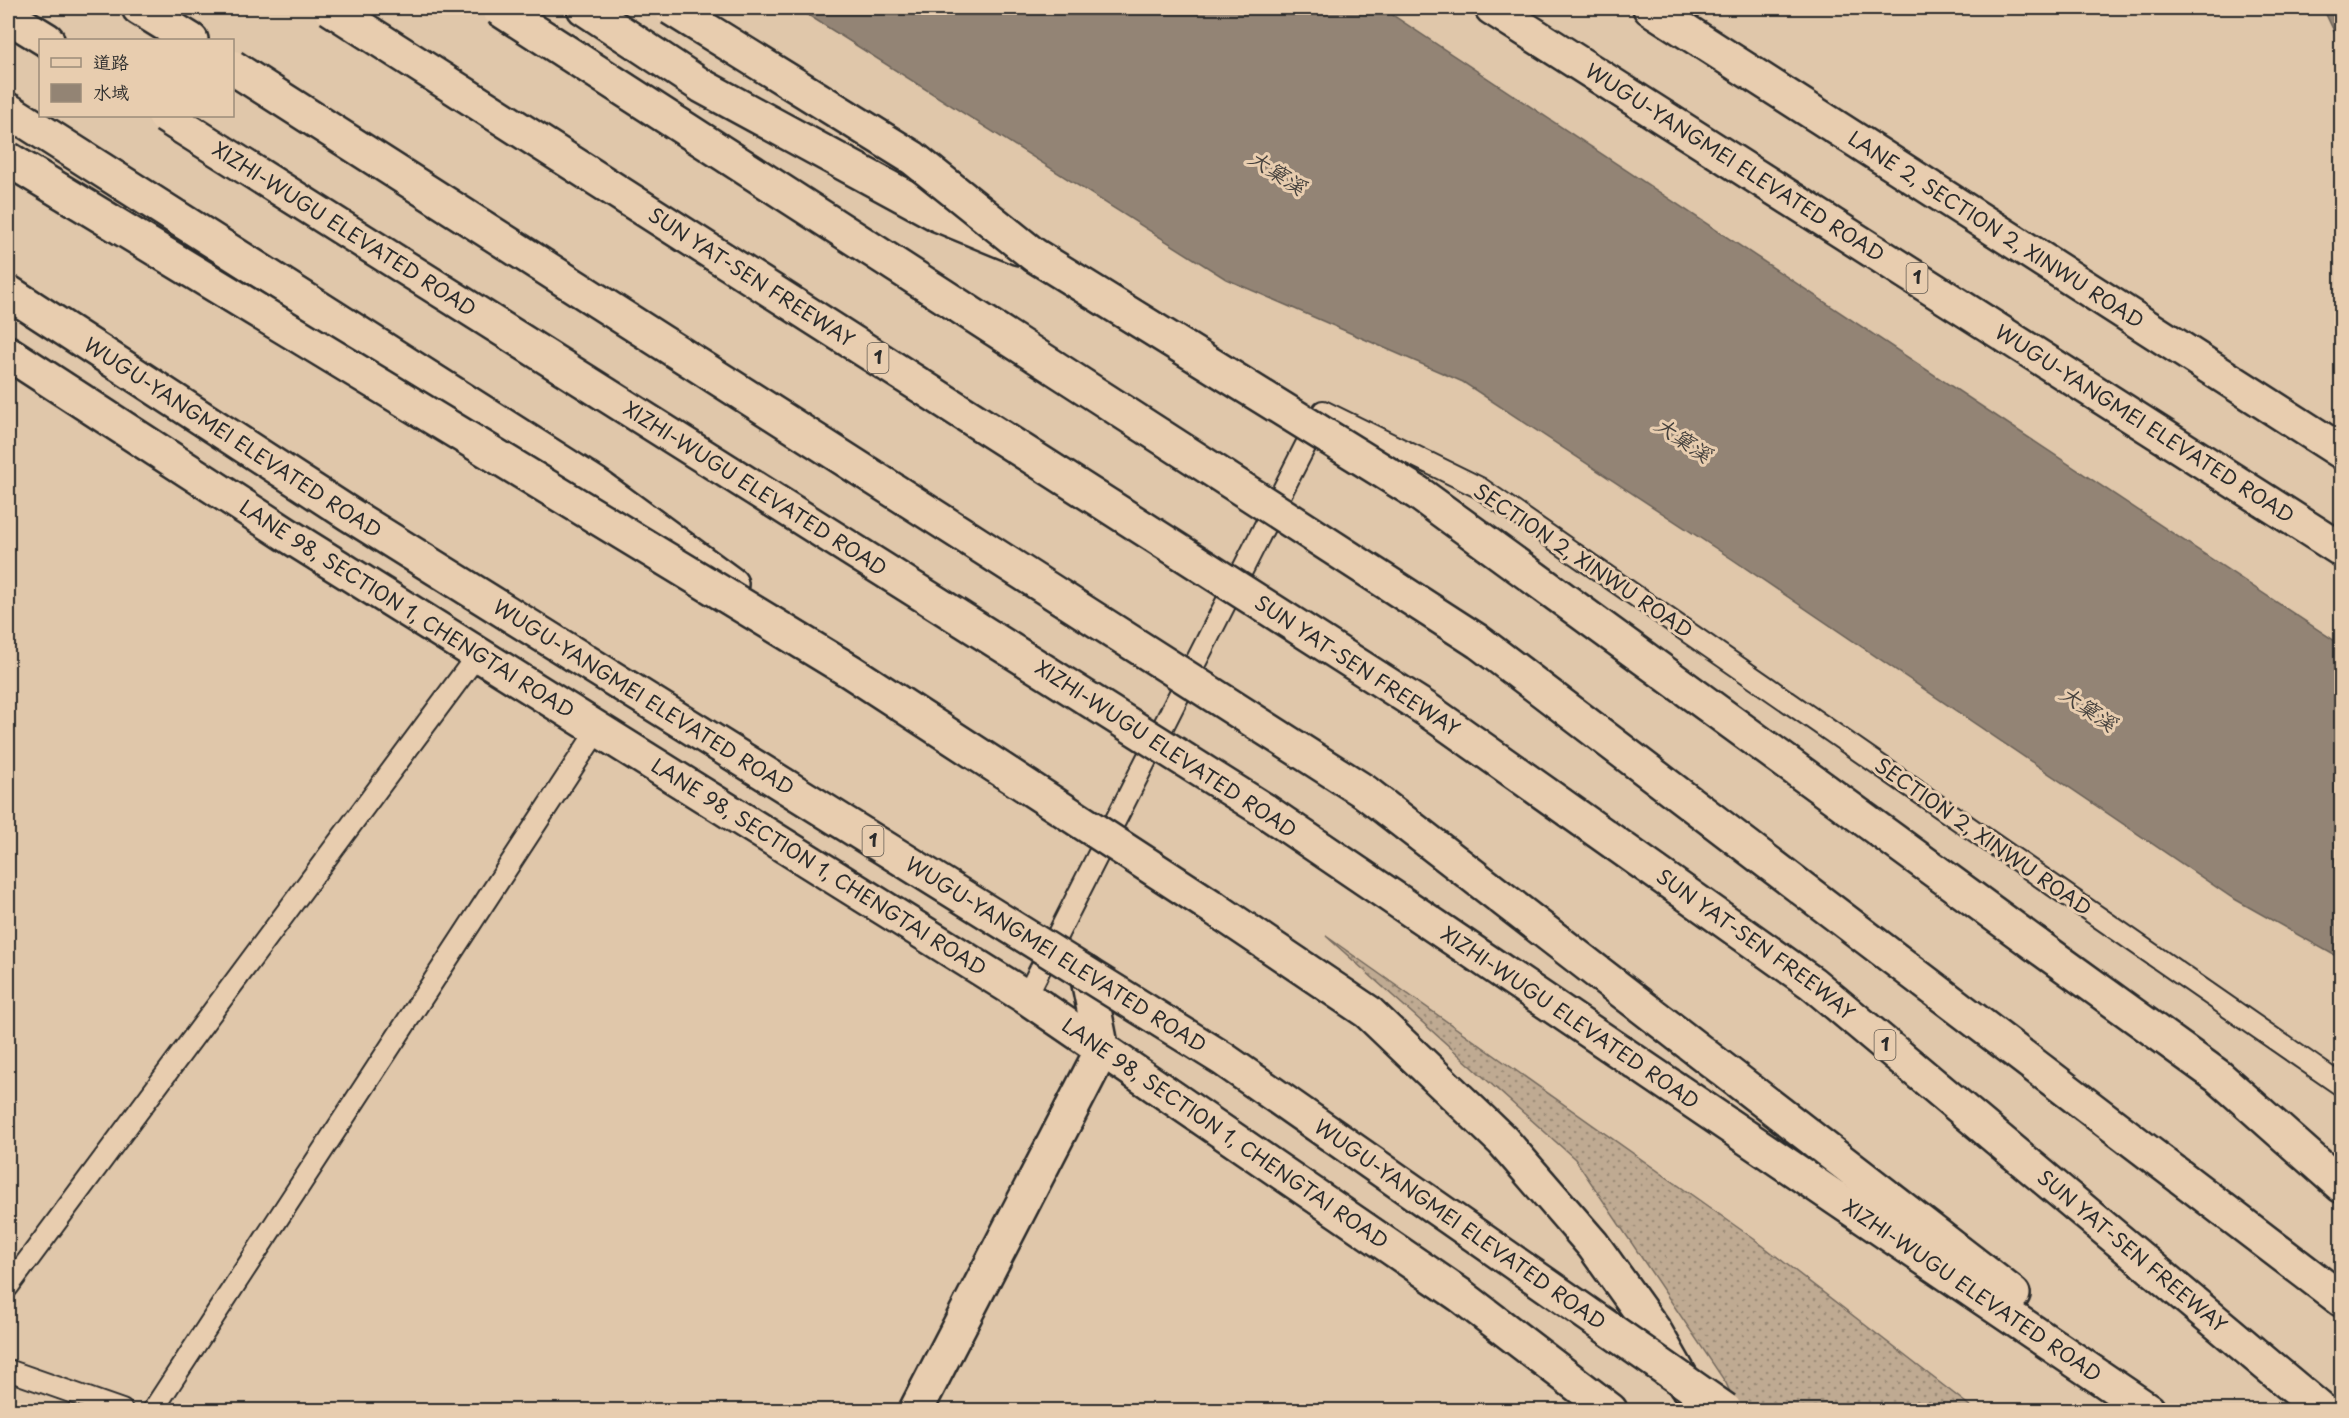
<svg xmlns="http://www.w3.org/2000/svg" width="2349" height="1418" viewBox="0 0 2349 1418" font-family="'Playpen Sans','LXGW WenKai TC',sans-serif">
<defs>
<pattern id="grass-dots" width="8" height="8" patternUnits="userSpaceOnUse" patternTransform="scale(1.5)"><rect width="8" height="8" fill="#bfaa92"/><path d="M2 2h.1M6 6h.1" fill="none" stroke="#9b8b77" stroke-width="1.8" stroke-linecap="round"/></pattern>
</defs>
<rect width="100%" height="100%" fill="#e0c7aa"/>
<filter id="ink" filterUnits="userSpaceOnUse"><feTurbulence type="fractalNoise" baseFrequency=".0167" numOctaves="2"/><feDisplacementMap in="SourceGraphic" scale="12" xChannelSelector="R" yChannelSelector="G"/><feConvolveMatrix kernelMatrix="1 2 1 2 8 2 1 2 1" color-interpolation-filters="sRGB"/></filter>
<g filter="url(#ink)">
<path fill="url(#grass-dots)" stroke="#756a5e" stroke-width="1.5" d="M1326,936L1754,1239L1975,1410H1738L1726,1383L1575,1159Z"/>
<path fill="#938474" stroke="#696057" stroke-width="1.5" d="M797,8H1382L2341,645V959L2231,897L1732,559L1463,382L1226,279Z
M2323,8H2341V46Z"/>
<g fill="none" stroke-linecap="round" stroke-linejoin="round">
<defs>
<path id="lane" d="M1026,997L1323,411L1480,488L2342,1086
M8,1287L478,654
M8,1370L122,1410
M153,1410L598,729"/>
<g id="street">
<path id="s1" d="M1650,8L2342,452"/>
<path id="s2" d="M8,353L286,534L1026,997L1460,1295L1610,1410"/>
<path d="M916,1410L1102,1050L1087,974"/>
</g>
<g id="highway">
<path d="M139,8L191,40"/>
<path d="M584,8L702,86L939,215L1019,248"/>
<path id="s3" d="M1492,8L2342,550"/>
<path d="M8,16L47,40"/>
<path d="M8,110L595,484L731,584"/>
<path d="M1479,642L2342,1300"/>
<path id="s4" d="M1426,709L1812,983L2321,1410"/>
<path d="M1365,792L2013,1294"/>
<path id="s5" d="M1264,810L2148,1410"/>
<path d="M1214,908L1368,1012L1503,1141L1593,1245L1654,1330L1686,1386"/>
<path d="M2035,944L2219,1077L2342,1186"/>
</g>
</defs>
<use href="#lane" stroke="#2b2b2b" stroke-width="24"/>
<use href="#street" stroke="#2b2b2b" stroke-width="38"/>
<use href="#highway" stroke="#2b2b2b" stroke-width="38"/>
<use href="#lane" stroke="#e8cdaf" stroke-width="20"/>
<use href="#street" stroke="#e8cdaf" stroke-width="33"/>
<use href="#highway" stroke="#e8cdaf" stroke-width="33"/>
<defs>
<g id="highway-bridge">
<path id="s6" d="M330,8L1426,709"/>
<path d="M498,8L1479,642"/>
<path d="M671,8L913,158L1034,255L1418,493L2035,944"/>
<path d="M232,67L1365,792"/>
<path id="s7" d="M165,116L1264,810"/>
<path d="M8,159L850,671L1214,908"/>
<path id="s8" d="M8,292L349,514L1223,1059L1725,1410"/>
</g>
</defs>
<use href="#highway-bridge" stroke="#2b2b2b" stroke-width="38" stroke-linecap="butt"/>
<use href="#highway-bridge" stroke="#e8cdaf" stroke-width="33"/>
</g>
</g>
<g text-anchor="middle" stroke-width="6" stroke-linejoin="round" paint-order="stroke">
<g fill="#e8cdaf" stroke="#645c53" stroke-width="1.5">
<rect x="1906.5" y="263" width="21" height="30" rx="4.5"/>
<rect x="867.5" y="343" width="21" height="30" rx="4.5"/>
<rect x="862.5" y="826" width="21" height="30" rx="4.5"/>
<rect x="1874.5" y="1030" width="21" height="30" rx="4.5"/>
</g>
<g font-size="18" font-weight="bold" fill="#2b2b2b">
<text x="1917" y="284">1</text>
<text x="878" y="364">1</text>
<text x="873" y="847">1</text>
<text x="1885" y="1051">1</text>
</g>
<g font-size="20" fill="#2b2b2b" stroke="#e8cdaf">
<text dy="7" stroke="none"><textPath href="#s3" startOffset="288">WUGU-YANGMEI ELEVATED ROAD</textPath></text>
<text dy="7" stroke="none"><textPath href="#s7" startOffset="212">XIZHI-WUGU ELEVATED ROAD</textPath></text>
<text dy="7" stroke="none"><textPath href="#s1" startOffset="411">LANE 2, SECTION 2, XINWU ROAD</textPath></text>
<text dy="7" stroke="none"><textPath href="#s6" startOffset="500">SUN YAT-SEN FREEWAY</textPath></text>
<text dy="7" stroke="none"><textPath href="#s3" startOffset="774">WUGU-YANGMEI ELEVATED ROAD</textPath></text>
<text dy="7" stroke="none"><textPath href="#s8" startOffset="268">WUGU-YANGMEI ELEVATED ROAD</textPath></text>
<text dy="7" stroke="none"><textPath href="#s7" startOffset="698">XIZHI-WUGU ELEVATED ROAD</textPath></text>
<text transform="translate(1583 561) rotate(34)" y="7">SECTION 2, XINWU ROAD</text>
<text dy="7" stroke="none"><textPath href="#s2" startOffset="474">LANE 98, SECTION 1, CHENGTAI ROAD</textPath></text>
<text transform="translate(1357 666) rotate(33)" y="7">SUN YAT-SEN FREEWAY</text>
<text dy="7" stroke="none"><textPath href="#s8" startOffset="754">WUGU-YANGMEI ELEVATED ROAD</textPath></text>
<text transform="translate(1166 749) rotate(33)" y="7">XIZHI-WUGU ELEVATED ROAD</text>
<text transform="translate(1983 837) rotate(35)" y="7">SECTION 2, XINWU ROAD</text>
<text dy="7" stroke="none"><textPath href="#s2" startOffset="960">LANE 98, SECTION 1, CHENGTAI ROAD</textPath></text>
<text dy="7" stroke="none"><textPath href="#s4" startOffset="405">SUN YAT-SEN FREEWAY</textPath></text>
<text dy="7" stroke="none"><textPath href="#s8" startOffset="1240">WUGU-YANGMEI ELEVATED ROAD</textPath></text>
<text dy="7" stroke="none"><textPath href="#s5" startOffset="370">XIZHI-WUGU ELEVATED ROAD</textPath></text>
<text dy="7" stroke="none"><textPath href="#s2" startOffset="1446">LANE 98, SECTION 1, CHENGTAI ROAD</textPath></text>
<text dy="7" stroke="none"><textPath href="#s8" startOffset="1726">WUGU-YANGMEI ELEVATED ROAD</textPath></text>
<text dy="7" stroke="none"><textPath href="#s4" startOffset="891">SUN YAT-SEN FREEWAY</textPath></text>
<text dy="7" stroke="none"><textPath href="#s5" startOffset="856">XIZHI-WUGU ELEVATED ROAD</textPath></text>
</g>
<g font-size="21" font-style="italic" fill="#45413d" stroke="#e8cdaf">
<text transform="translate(1277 173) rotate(33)" y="7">大窠溪</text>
<text transform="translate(1683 440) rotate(34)" y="7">大窠溪</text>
<text transform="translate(2088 709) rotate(34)" y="7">大窠溪</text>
</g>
</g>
<rect width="2349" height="1418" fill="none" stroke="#e8cdaf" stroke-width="30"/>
<rect x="15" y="15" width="2319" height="1388" fill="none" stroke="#2b2b2b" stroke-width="2" filter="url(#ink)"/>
<rect x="39" y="39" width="195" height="78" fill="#e8cdaf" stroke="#9c8c7a" stroke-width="1.5"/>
<rect x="51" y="58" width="30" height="9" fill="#e8cdaf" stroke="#9c8c7a" stroke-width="1.5"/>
<text x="93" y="69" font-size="18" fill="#2b2b2b">道路</text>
<rect x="51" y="84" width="30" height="18" fill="#938474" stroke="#9c8c7a" stroke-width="1.5"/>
<text x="93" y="99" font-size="18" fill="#2b2b2b">水域</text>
</svg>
